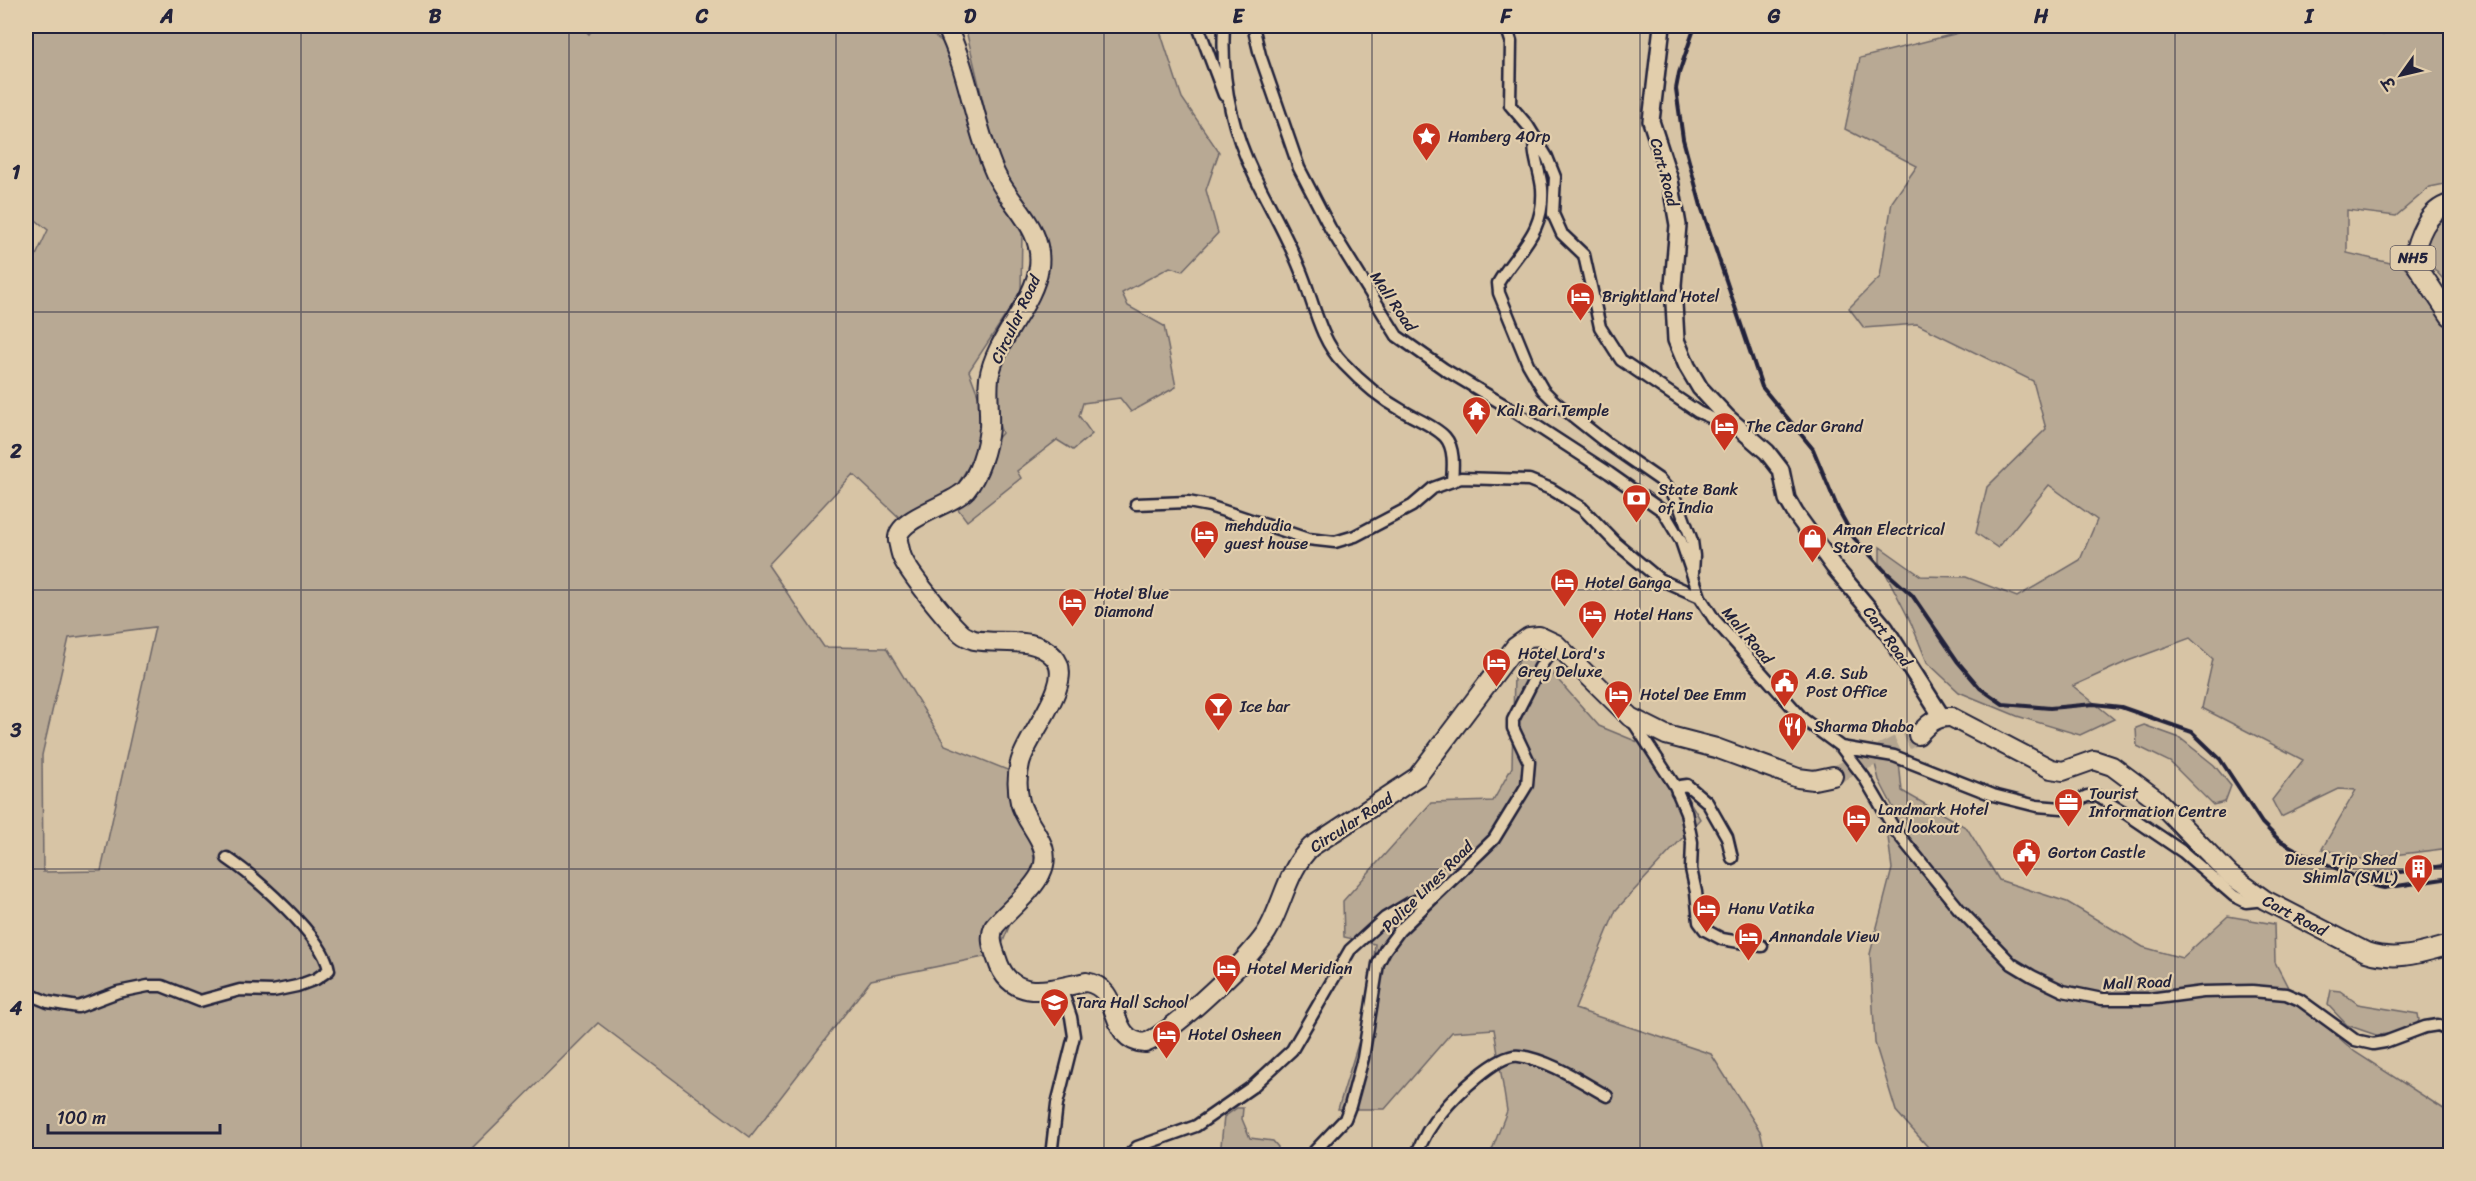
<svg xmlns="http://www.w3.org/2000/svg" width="2476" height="1181" viewBox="0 0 2476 1181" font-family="Sriracha,'Playpen Sans Deva',sans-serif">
<rect width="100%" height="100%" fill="#d7c4a5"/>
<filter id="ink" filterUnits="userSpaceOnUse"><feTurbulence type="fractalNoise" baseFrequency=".0167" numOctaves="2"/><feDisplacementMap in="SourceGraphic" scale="12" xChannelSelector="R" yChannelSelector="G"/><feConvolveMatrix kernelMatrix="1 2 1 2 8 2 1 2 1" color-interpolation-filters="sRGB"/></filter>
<g filter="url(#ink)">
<path fill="#b8a994" stroke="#6d6668" stroke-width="1.5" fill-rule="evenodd" d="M26,26H581L589,34L595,26H921L948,46L987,179L1022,231L1021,292L969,371L991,429L953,492L1002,433L982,375L1035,291L1038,232L1000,173L965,26H1154L1160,31L1182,98L1219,152L1206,190L1218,233L1182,271L1170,267L1122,293L1128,306L1164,326L1176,387L1131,412L1120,398L1083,403L1079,416L1092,434L1073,450L1057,440L1017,471L1021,478L967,521L949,497L903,521L853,474L768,565L824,647L886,648L945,745L1015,773L1035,862L998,954L871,980L750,1137L598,1023L465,1155H26V277L48,230L26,212ZM155,627L101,871L43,872L42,755L69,638Z
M1963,26H2364L2383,35L2397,26H2450V183L2430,187L2396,216L2347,210V253L2403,266L2450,318V848L2361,859L2322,849L2356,790L2339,789L2281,817L2272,800L2303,760L2202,708L2213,659L2190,638L2128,661L2073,686L2114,719L2080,735L2017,716L1959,692L1927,662L1911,623L1880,562V547L1921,576L1966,577L2017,597L2080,560L2097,520L2049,485L1998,548L1976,533L1987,487L2046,429L2033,381L1917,324L1864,328L1849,308L1880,277L1892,202L1917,166L1845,129L1860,58L1958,33Z
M2450,198V287L2422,255L2432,204Z
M1521,655H1536L1599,726L1660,751L1700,819L1616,910L1575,1009L1711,1054L1760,1131L1766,1155H1490L1507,1111L1494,1029L1452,1032L1385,1109H1338L1370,1005L1375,944L1344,937L1343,901L1431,803L1493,801L1512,767L1514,674Z
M2144,725L2180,738L2214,765L2231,786L2225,802L2213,805L2170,762L2137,746L2136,728Z
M1874,760L1899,762L1902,791L1967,828L1999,880L2067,902L2143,947L2182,958L2228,916L2274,924L2275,962L2293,997L2355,1052L2450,1113V1155H1935L1896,1111L1875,1043L1870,954L1892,869L1888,837L1893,807L1879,780Z
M2331,990L2340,991L2358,1004L2418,1014L2419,1020L2413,1032L2376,1035L2347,1025L2328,1005Z
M1237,1108H1243L1242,1119L1250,1138L1273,1141L1278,1147L1277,1155H1220L1224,1117Z"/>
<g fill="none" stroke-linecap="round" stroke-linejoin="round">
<path stroke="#b3a490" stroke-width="18" stroke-dasharray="18 9" stroke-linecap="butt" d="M1833,776L1918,735"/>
<defs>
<path id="minor" d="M1198,26L1224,95
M1224,26C1221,77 1231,128 1254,175C1269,206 1287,236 1300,269C1313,299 1319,339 1343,363C1360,381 1381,399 1403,411C1416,419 1435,426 1445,437C1455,448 1453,468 1452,481
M1253,26L1260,55L1299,168L1330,228L1397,336L1444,369L1506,406L1609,473L1663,511L1681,541L1700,597L1714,619L1803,719L1841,747L1864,777L1895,830L1959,909L2012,964L2032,976L2063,991L2102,999H2149L2203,992L2252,991L2286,994L2300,1000L2355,1040L2373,1044L2385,1042L2425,1027L2438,1025L2450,1030
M1506,26L1511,41L1510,105L1528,126L1547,157L1555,177L1553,214L1562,234L1584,255L1600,327L1621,360L1698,412L1714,419L1728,418
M1535,137C1532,155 1540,170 1542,188C1545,233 1519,248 1498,283L1499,293L1528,364L1543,390L1555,402L1608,444L1660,480L1671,493L1679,505L1692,541L1694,556L1693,573
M1136,504L1188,502L1209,506L1308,539L1335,542L1355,536L1412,506L1433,488L1461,478L1529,480L1551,489L1582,508L1616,543L1659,579L1700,597
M1632,720L1675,786L1686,812L1692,842L1691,869L1696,892L1699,922L1705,930L1722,939L1762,946
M1841,747L1894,756L1993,795L2037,806L2062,808L2087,796H2097L2127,814L2183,852L2234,896L2246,902L2265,900
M1677,792L1680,786L1687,785L1707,802L1727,837L1732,858
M26,993L48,1002L78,1007L118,992L148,986H162L200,1001L240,990L273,991L297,986L316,979L329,970C324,937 255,877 227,858
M1051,1156L1057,1104L1074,1036L1071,1017L1061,987
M1128,1156L1137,1147L1196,1126L1252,1087L1292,1050L1350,950L1385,918L1410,903L1436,893
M1310,1156L1345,1119L1350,1106L1363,1058L1378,964L1385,950L1399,931L1494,839L1527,785L1529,762L1513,728V720L1540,667L1556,644
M1416,1156C1422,1140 1431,1124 1442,1112C1455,1096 1498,1053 1519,1056C1550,1060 1580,1081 1607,1096"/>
<path id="secondary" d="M1662,26L1651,121L1670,180L1678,225L1673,285L1676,340L1687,366L1700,388L1728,418L1767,452L1781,470L1787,499L1795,513L1834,567L1885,628L1942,717"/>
<path id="primary" d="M946,26C969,72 974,126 995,173C1010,206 1044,227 1039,267C1033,306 996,337 989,378C987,395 990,411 989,428C987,448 979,475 966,490C951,506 895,518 898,541C899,545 900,552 902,557C908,572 947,620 960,632C963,636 969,638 974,640C1000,645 1034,635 1054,657C1077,681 1026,736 1020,763C1017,775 1017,790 1020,802C1026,827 1055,845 1041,873C1033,891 1007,911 994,927C989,938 993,948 997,959C1011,1005 1053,988 1086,982C1124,988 1106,1041 1145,1043C1171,1034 1256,954 1269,928C1284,900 1288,869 1311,847L1417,777L1515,647L1529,637L1539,636L1556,644L1630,717L1666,735L1716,748L1798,778L1814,780L1833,776
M1918,735C1928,724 1936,716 1951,717L2051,769L2063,771L2094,760L2112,766L2155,798L2230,875L2265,900L2366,952C2397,962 2421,953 2450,945"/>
<path id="trunk" d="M2450,204C2427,210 2417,238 2413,260L2450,316"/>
</defs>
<use href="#minor" stroke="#22223b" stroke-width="15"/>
<use href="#secondary" stroke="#22223b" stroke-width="20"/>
<use href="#primary" stroke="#22223b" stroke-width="22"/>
<use href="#trunk" stroke="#22223b" stroke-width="22"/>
<use href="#minor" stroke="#e2ceac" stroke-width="10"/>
<use href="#secondary" stroke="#e2ceac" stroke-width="15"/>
<use href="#primary" stroke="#e2ceac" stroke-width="18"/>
<use href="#trunk" stroke="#e2ceac" stroke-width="18"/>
<path stroke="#22223b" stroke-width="4" d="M1695,26L1679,73L1676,89L1683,139L1701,206L1762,387L1813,449L1838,509L1854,538L1885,571L1912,595L1958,662L1980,688L2003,704L2050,708L2094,704L2121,707L2192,732L2220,759L2262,823L2279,840L2300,852L2375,886L2384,888L2450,878
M2356,874L2393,873L2450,865"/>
</g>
</g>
<path fill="none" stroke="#22223b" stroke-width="1.5" stroke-opacity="0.55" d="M301,26V1156M569,26V1156M836,26V1156M1104,26V1156M1372,26V1156M1640,26V1156M1907,26V1156M2175,26V1156M26,312H2450M26,590H2450M26,869H2450"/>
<defs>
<symbol id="sight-pin" viewBox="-11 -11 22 30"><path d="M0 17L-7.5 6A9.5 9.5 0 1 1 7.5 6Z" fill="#c8321e" stroke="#e2ceac"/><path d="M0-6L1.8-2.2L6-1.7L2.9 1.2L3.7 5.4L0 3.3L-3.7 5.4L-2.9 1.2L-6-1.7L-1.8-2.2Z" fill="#fff"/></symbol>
<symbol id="hotel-pin" viewBox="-11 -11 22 30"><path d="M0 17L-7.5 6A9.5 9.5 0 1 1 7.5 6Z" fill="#c8321e" stroke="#e2ceac"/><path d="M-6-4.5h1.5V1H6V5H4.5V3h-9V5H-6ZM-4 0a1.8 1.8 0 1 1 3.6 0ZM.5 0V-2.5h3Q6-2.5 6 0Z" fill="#fff"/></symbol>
<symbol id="temple-pin" viewBox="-11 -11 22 30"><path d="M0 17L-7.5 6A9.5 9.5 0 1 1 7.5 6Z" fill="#c8321e" stroke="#e2ceac"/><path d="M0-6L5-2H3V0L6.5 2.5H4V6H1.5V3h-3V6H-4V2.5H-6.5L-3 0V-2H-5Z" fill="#fff"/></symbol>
<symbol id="bank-pin" viewBox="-11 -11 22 30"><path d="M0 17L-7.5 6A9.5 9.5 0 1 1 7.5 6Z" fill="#c8321e" stroke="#e2ceac"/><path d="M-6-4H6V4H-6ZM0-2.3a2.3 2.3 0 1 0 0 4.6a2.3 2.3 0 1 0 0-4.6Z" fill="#fff"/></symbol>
<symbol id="shop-pin" viewBox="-11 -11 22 30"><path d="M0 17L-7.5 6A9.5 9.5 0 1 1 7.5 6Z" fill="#c8321e" stroke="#e2ceac"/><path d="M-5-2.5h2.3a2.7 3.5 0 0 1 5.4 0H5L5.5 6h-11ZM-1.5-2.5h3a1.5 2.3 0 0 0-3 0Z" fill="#fff"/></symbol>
<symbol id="civic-pin" viewBox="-11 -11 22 30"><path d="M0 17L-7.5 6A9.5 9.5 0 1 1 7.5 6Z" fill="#c8321e" stroke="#e2ceac"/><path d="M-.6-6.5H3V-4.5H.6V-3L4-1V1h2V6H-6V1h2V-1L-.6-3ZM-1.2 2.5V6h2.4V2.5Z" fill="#fff"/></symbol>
<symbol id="bar-pin" viewBox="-11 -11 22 30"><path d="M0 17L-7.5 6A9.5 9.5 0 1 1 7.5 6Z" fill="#c8321e" stroke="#e2ceac"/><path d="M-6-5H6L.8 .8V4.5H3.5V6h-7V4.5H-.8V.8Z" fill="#fff"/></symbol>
<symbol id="restaurant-pin" viewBox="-11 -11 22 30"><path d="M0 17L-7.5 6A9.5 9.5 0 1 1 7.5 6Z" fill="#c8321e" stroke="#e2ceac"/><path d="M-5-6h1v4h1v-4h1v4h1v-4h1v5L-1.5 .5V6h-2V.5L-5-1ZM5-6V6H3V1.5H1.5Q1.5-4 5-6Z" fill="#fff"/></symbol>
<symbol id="office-pin" viewBox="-11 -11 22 30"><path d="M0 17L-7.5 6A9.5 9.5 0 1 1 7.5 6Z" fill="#c8321e" stroke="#e2ceac"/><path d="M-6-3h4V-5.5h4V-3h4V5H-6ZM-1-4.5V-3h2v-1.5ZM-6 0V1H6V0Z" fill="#fff"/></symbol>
<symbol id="building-pin" viewBox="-11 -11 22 30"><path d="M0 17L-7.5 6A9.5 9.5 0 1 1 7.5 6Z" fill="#c8321e" stroke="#e2ceac"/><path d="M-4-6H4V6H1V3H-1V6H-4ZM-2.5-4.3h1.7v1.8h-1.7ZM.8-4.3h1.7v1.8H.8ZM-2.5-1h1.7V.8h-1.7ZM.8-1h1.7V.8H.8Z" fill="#fff"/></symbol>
<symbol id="school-pin" viewBox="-11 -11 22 30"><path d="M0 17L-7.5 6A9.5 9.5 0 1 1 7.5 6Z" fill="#c8321e" stroke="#e2ceac"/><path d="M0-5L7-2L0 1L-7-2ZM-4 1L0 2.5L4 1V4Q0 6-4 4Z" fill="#fff"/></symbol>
</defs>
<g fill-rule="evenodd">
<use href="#sight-pin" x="1410" y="120" width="33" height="45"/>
<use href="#hotel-pin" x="1564" y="280" width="33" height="45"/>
<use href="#temple-pin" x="1460" y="394" width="33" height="45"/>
<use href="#hotel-pin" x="1708" y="410" width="33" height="45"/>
<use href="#bank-pin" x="1620" y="482" width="33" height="45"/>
<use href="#hotel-pin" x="1188" y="518" width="33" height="45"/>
<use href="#shop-pin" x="1796" y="522" width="33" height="45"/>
<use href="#hotel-pin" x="1548" y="566" width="33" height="45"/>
<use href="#hotel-pin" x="1056" y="586" width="33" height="45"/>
<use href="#hotel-pin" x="1576" y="598" width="33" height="45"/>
<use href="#hotel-pin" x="1480" y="646" width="33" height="45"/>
<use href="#civic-pin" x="1768" y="666" width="33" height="45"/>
<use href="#hotel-pin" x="1602" y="678" width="33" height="45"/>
<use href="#bar-pin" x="1202" y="690" width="33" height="45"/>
<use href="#restaurant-pin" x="1776" y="710" width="33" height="45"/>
<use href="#office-pin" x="2052" y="786" width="33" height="45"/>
<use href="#hotel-pin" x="1840" y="802" width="33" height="45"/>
<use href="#civic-pin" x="2010" y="836" width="33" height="45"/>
<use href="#building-pin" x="2402" y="852" width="33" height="45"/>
<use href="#hotel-pin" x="1690" y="892" width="33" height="45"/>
<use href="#hotel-pin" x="1732" y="920" width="33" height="45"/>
<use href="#hotel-pin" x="1210" y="952" width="33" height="45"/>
<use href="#school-pin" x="1038" y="986" width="33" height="45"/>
<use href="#hotel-pin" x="1150" y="1018" width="33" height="45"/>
</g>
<g text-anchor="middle" stroke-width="4.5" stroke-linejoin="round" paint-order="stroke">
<rect fill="#e2ceac" stroke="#5c565d" stroke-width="1.5" x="2390.5" y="246" width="45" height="24" rx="4.5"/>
<g font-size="15" font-weight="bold" fill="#22223b">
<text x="2413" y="263">NH5</text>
</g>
<g font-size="16" fill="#22223b" stroke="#e2ceac" text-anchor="start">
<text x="1448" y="142">Hamberg 40rp</text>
<text x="1602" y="302">Brightland Hotel</text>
<text x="1497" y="416">Kali Bari Temple</text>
<text x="1746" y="432">The Cedar Grand</text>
<text x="1658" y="495">State Bank<tspan x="1658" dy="18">of India</tspan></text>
<text x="1225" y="531">mehdudia<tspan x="1225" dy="18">guest house</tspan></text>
<text x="1833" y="535">Aman Electrical<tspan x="1833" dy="18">Store</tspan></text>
<text x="1585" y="588">Hotel Ganga</text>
<text x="1094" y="599">Hotel Blue<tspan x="1094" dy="18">Diamond</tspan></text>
<text x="1614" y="620">Hotel Hans</text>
<text x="1518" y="659">Hotel Lord's<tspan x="1518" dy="18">Grey Deluxe</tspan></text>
<text x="1806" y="679">A.G. Sub<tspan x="1806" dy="18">Post Office</tspan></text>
<text x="1640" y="700">Hotel Dee Emm</text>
<text x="1240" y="712">Ice bar</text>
<text x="1814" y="732">Sharma Dhaba</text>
<text x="2089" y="799">Tourist<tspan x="2089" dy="18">Information Centre</tspan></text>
<text x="1878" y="815">Landmark Hotel<tspan x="1878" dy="18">and lookout</tspan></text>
<text x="2048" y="858">Gorton Castle</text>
<text x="2397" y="865" text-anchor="end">Diesel Trip Shed<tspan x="2397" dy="18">Shimla (SML)</tspan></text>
<text x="1728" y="914">Hanu Vatika</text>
<text x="1769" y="942">Annandale View</text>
<text x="1247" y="974">Hotel Meridian</text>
<text x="1076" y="1008">Tara Hall School</text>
<text x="1188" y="1040">Hotel Osheen</text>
</g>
<g font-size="16" fill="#22223b" stroke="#e2ceac">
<text transform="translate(1665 172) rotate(75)" y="6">Cart Road</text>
<text transform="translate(1394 301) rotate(56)" y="6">Mall Road</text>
<text transform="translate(1015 319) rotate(-65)" y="6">Circular Road</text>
<text transform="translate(1748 635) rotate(50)" y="6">Mall Road</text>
<text transform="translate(1888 636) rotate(54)" y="6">Cart Road</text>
<text transform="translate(1351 822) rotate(-33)" y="6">Circular Road</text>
<text transform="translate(1427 886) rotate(-45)" y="6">Police Lines Road</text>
<text transform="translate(2295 915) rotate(28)" y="6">Cart Road</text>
<text transform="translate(2137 982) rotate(-2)" y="6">Mall Road</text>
</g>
</g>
<rect width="2476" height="1181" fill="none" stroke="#e2ceac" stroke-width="66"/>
<g transform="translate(2401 75) rotate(236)" stroke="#e2ceac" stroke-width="4.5" paint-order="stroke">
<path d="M0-4.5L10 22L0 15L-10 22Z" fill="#22223b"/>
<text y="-9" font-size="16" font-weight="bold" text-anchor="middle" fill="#22223b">उ</text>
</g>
<path d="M48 1124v9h172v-9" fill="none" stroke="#22223b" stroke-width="3"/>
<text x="57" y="1124" font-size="18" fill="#22223b" stroke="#e2ceac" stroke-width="4.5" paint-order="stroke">100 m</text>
<rect x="33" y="33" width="2410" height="1115" fill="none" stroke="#22223b" stroke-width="2"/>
<g font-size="20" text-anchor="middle" font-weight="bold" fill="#22223b">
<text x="167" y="23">A</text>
<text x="435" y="23">B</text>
<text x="702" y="23">C</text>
<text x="970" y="23">D</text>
<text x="1238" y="23">E</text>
<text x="1506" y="23">F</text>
<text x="1774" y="23">G</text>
<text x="2041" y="23">H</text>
<text x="2309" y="23">I</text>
<text x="16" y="179">1</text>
<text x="16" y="458">2</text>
<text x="16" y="737">3</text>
<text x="16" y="1015">4</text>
</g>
</svg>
